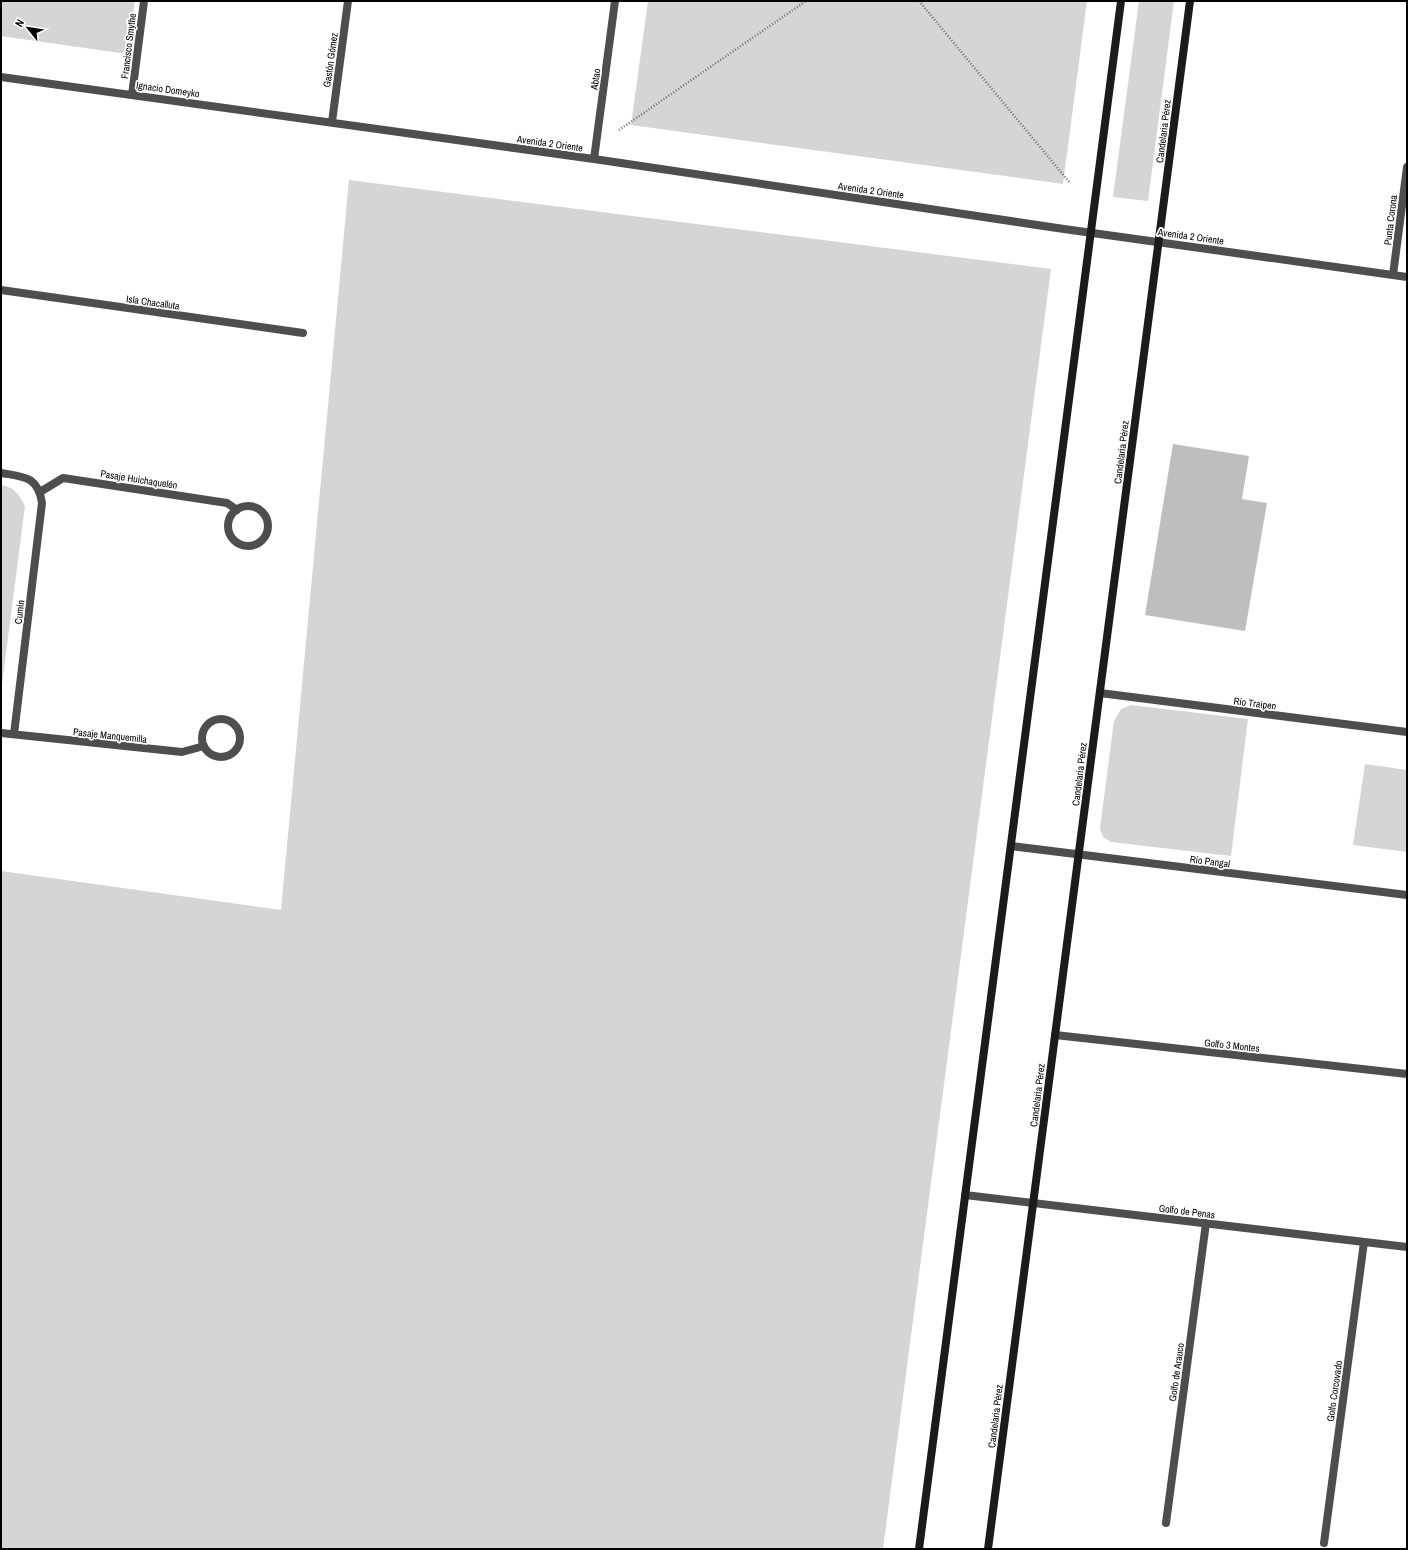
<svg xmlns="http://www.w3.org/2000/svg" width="1408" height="1550" viewBox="0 0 1408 1550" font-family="'Archivo Narrow',sans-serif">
<rect width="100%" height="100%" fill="#fff"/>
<path fill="#d5d5d5" d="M1,1H135L127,54L1,36Z
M648,1H1087L1063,184L631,125Z
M1139,1H1174L1148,201L1113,197Z
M349,180L1051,269L883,1549H1V871L281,910Z
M1,485C14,487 19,494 25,506L1,692Z
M1131,705L1248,719L1231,856L1111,842L1103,837L1100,828L1114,721L1121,709Z
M1365,764L1407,770V852L1353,845Z"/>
<path fill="#bebebe" d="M1173,444L1249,456L1242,499L1267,503L1245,631L1145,615Z"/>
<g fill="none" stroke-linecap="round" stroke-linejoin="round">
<path stroke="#707070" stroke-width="2.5" stroke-dasharray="1 2" stroke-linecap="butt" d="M919,1L1070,183
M619,130L806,1"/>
<path stroke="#4e4e4e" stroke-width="8" d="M1,77L594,159L1064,229L1407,277
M132,95L144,1
M332,122L348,1
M594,159L615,1
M1393,275L1407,167
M1,290L303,333
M1,473C24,477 38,476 42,503L14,734
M40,492L63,478L227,503L237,510
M228 526a20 20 0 1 1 40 0a20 20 0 1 1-40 0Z
M1100,693L1407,732
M202 738a19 19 0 1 1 38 0a19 19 0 1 1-38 0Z
M1,733L182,752L204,746
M1011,846L1407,895
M1055,1035L1407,1074
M965,1195L1407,1247
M1166,1523L1206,1223
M1324,1543L1364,1242"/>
<path stroke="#1b1b1b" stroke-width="8" d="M919,1549L1121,1
M988,1549L1190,1"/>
</g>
<g text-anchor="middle" stroke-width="3.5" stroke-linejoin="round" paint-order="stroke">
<g font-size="10" fill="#000" stroke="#fff">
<text transform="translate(128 46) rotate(-83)" y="4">Francisco Smythe</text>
<text transform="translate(330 60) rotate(-82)" y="4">Gastón Gómez</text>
<text transform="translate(595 79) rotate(-82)" y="4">Abtao</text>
<text transform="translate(168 89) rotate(8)" y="4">Ignacio Domeyko</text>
<text transform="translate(1163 131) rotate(-83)" y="4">Candelaria Pérez</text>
<text transform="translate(550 143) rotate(8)" y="4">Avenida 2 Oriente</text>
<text transform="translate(871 190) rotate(8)" y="4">Avenida 2 Oriente</text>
<text transform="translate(1390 220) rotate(-83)" y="4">Punta Corona</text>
<text transform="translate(1191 236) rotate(8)" y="4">Avenida 2 Oriente</text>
<text transform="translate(153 302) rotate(8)" y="4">Isla Chacalluta</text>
<text transform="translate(1121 452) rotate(-83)" y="4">Candelaria Pérez</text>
<text transform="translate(139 479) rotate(9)" y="4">Pasaje Huichaquelén</text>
<text transform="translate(19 612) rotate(-83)" y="4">Cumin</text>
<text transform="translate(1255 703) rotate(7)" y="4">Río Traipen</text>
<text transform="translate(110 735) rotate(6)" y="4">Pasaje Manquemilla</text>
<text transform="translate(1079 774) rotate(-83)" y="4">Candelaria Pérez</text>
<text transform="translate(1210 861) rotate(7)" y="4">Río Pangal</text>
<text transform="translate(1232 1045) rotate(6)" y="4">Golfo 3 Montes</text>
<text transform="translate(1037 1095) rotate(-83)" y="4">Candelaria Pérez</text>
<text transform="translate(1187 1211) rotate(7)" y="4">Golfo de Penas</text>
<text transform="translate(1176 1372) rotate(-82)" y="4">Golfo de Arauco</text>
<text transform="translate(1334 1391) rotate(-82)" y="4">Golfo Corcovado</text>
<text transform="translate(995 1416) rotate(-83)" y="4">Candelaria Pérez</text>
</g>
</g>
<rect width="1408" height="1550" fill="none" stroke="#000000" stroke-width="4"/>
<g transform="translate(28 28) rotate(300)" stroke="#ffffff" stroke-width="3" paint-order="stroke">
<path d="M0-3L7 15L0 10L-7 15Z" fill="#000000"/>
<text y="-6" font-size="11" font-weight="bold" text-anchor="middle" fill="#000000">N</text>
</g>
</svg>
